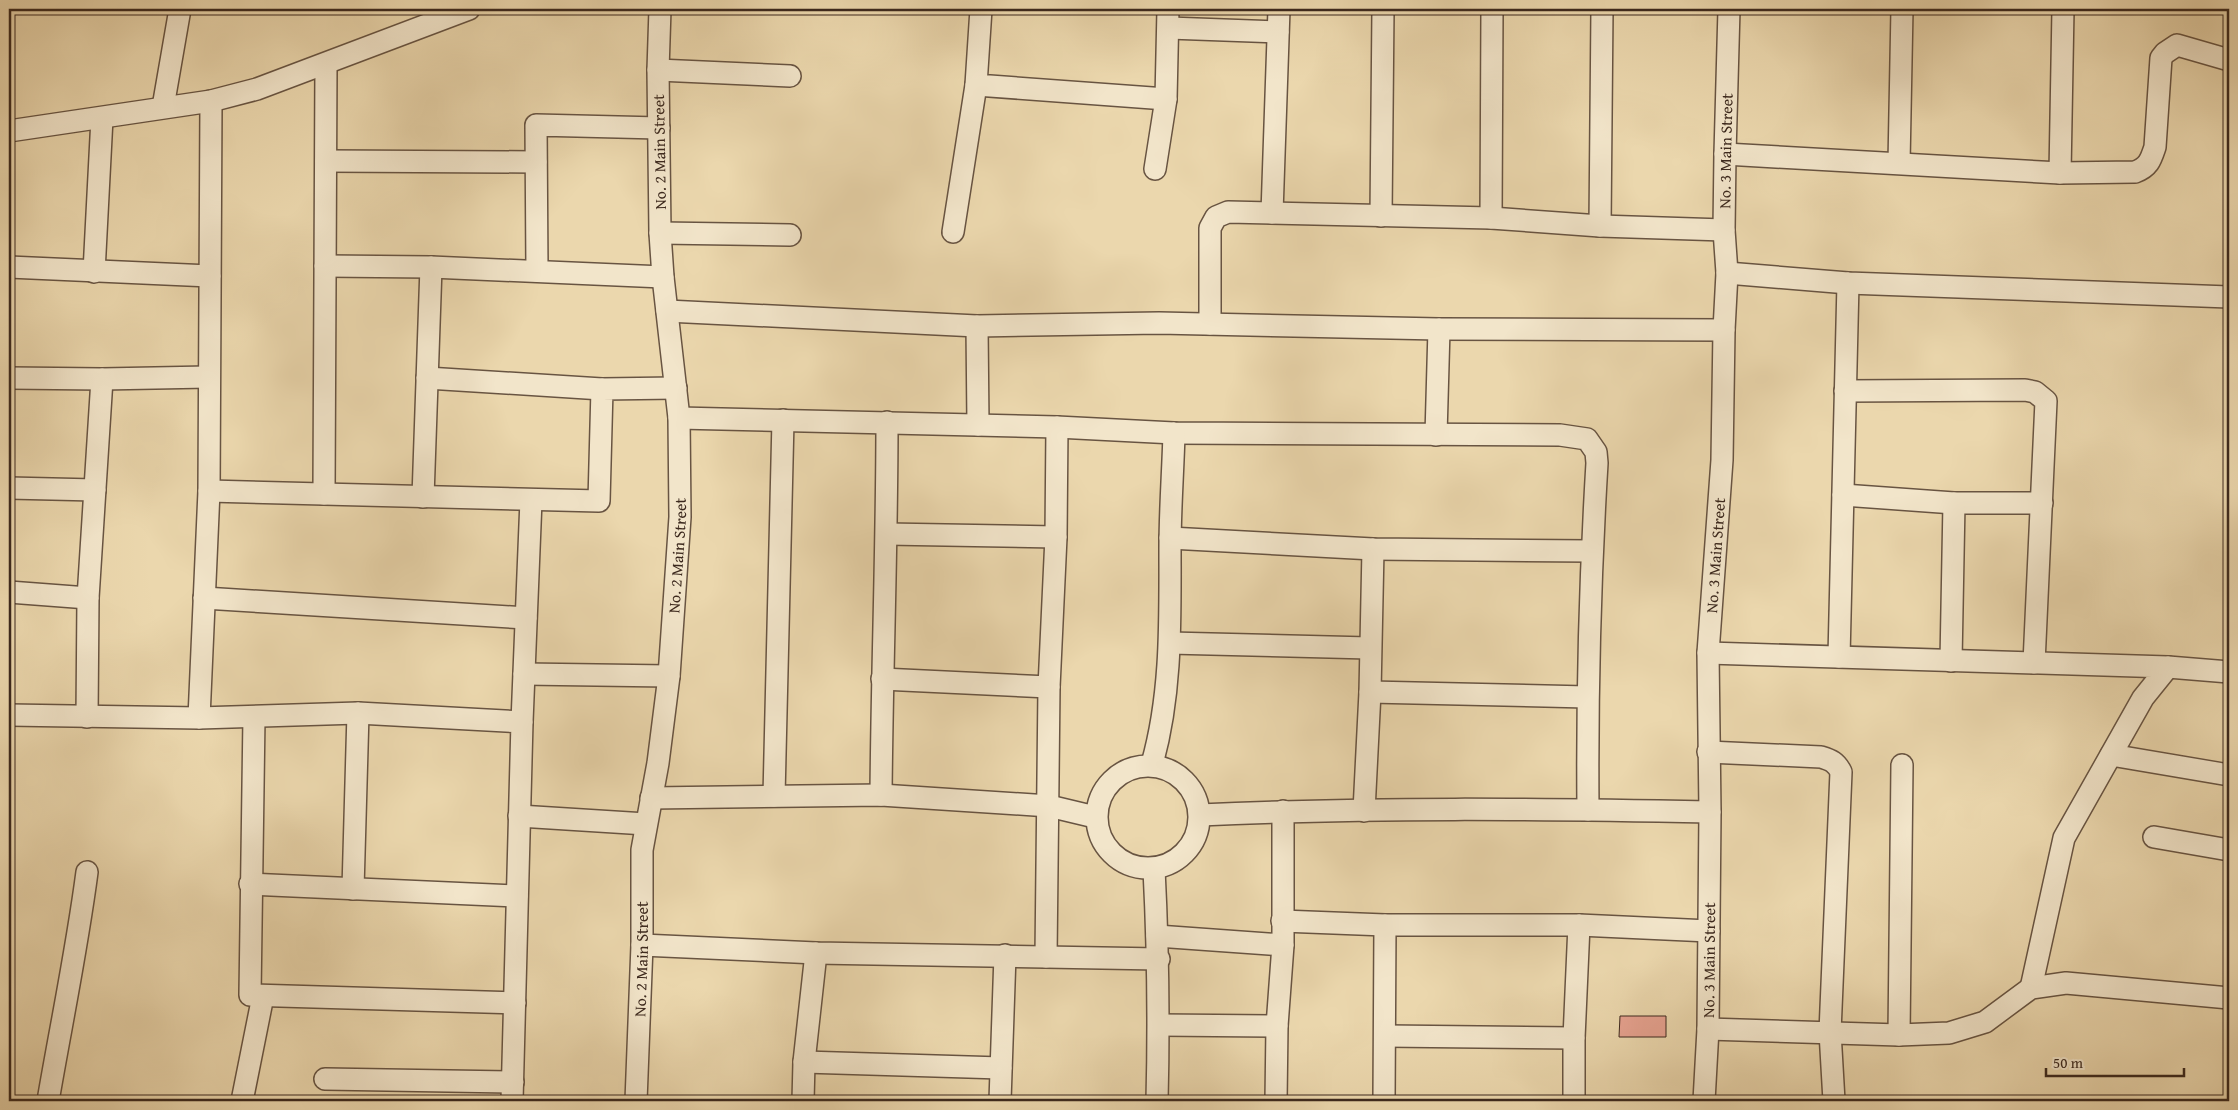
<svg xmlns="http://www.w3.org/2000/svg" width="2238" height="1110" viewBox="0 0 2238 1110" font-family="'Gentium Book Plus',serif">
<rect width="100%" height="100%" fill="#ebd7ad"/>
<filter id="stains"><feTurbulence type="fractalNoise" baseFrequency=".004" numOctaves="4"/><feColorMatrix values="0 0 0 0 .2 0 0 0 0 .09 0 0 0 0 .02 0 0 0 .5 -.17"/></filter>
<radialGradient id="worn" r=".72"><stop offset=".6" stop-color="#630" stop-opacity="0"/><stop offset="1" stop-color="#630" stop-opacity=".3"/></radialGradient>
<path fill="#e6a290" stroke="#3c291e" d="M1620,1016H1666V1037H1619Z"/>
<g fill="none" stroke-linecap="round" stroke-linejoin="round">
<defs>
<g id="minor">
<path d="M981,9L976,85L1166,99"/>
<path d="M1169,28L1278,32"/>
<path d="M658,70L790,76"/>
<path d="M163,107L180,9"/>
<path d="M9,131L211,101L257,89L469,9"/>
<path d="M1725,154L2060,173L2135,172C2149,167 2151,159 2155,147L2161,58L2165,53L2177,45L2229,60"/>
<path d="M326,161L536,162"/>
<path d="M1899,163L1902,9"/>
<path d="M1155,169L1166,99L1168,9"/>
<path d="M2060,173L2063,9"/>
<path d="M1272,213L1279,9"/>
<path d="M1381,216L1383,9"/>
<path d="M1491,218L1492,9"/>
<path d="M1600,226L1602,9"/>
<path d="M953,232L976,85"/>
<path d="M660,233L790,235"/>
<path d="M325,266L431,267L663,277"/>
<path d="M9,267L210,276"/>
<path d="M537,271L536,125L659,128"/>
<path d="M94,272L102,118"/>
<path d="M1727,273L1848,283L2229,297"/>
<path d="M667,311L977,326L1159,323L1439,329L1724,330"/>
<path d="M1210,324V228L1216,217L1228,212L1491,218L1600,226L1724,230"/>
<path d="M977,326L978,425"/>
<path d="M9,378L102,379L208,377"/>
<path d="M427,378L602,389"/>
<path d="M1845,391L2025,390L2035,392L2046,401L2034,663"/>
<path d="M679,418L1057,427L1174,433L1560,435L1587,439L1596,452L1597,463C1590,579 1587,694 1588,810"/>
<path d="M1436,435L1439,329"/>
<path d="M9,488L95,490"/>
<path d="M209,491L599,501L602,389L676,388"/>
<path d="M324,494L326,64"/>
<path d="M1843,495L1954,503H2042"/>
<path d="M423,497L431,267"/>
<path d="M887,534L1056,537"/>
<path d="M1170,538L1373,549L1591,551"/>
<path d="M9,592L88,598"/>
<path d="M204,598L526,618"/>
<path d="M1170,643L1369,648"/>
<path d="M1708,653L2168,667L2143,698L2064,838L2031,988"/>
<path d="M1839,657L1848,283"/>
<path d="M1951,661L1954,503"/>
<path d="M2168,667L2229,672"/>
<path d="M524,674L669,676"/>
<path d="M882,679L1049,687"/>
<path d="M1370,692L1587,697"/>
<path d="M9,715L199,718L358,713L522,722L512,1101"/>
<path d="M87,717L88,598L102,379"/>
<path d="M254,717L250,995L515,1003"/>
<path d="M199,718L209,491L211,101"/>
<path d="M522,722L531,500"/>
<path d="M1708,752L1821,757C1831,760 1836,762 1841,772L1830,1032L1834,1101"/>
<path d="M2111,755L2229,775"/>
<path d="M1152,764C1172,693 1170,620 1170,548C1170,509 1173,471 1174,433"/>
<circle cx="1148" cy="817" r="51"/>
<path d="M881,795C882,671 887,547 887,422"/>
<path d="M774,796L783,420"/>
<path d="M651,798L881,795L1049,806L1095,817"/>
<path d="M1364,811L1370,692L1373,549"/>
<path d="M1200,815C1370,807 1540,809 1710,812"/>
<path d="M519,816L646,824"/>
<path d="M2154,837L2229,850"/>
<path d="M1154,869C1158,947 1159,1023 1157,1101"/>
<path d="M250,884L517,896"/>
<path d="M353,889L358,713"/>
<path d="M1282,921L1385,925H1579L1709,931"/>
<path d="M1157,936L1283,945"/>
<path d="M642,945L816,953L1159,959"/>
<path d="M1046,957L1049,687L1056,537L1057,427"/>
<path d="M1159,1025L1277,1026"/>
<path d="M1708,1029L1899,1035L1949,1033L1985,1022L2031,988L2066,983L2229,998"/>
<path d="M1899,1035L1902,765"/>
<path d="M1385,1036L1574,1038"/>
<path d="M804,1062L1001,1068"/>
<path d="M325,1079L513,1082"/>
<path d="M48,1101C61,1025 77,949 87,872"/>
<path d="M242,1101L263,996"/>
<path id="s1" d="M636,1101L642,945V850L658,763L669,676L680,517L679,418L663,277L660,233L658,70L660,9"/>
<path d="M803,1101L804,1062L816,953"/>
<path d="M1000,1101L1005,955"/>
<path d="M1276,1101L1277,1026L1283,945V811"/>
<path d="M1384,1101L1385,925"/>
<path d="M1574,1101V1038L1579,925"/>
<path id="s2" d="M1704,1101L1708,1029L1710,812L1708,653L1722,460L1724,330L1727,273L1724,230L1725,154L1729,9"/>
</g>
</defs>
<use href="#minor" stroke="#685442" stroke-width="24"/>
<use href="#minor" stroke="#f2e5ca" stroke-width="21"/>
</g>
<g text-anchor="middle" stroke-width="4" stroke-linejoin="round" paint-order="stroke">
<g font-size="16" fill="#3c291e" stroke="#f2e5ca">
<text dy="6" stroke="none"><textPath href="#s2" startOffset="951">No. 3 Main Street</textPath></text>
<text transform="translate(659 152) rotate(-91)" y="6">No. 2 Main Street</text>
<text dy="6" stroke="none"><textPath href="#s2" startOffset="546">No. 3 Main Street</textPath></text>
<text dy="6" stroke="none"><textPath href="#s1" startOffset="548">No. 2 Main Street</textPath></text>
<text dy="6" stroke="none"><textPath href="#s1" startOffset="142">No. 2 Main Street</textPath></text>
<text dy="6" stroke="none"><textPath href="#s2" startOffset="141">No. 3 Main Street</textPath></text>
</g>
</g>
<rect width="2238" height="1110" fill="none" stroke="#ebd7ad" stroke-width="30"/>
<rect x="10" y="10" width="2218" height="1090" fill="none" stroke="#3c291e" stroke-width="2.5"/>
<rect x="15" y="15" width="2208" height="1080" fill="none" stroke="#3c291e"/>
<path d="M2046 1068v8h138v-8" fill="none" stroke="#3c291e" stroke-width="2.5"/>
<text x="2053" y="1068" font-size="15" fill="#3c291e" stroke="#f2e5ca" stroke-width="4" paint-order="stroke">50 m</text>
<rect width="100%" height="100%" filter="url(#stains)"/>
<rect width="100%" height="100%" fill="url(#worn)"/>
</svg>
